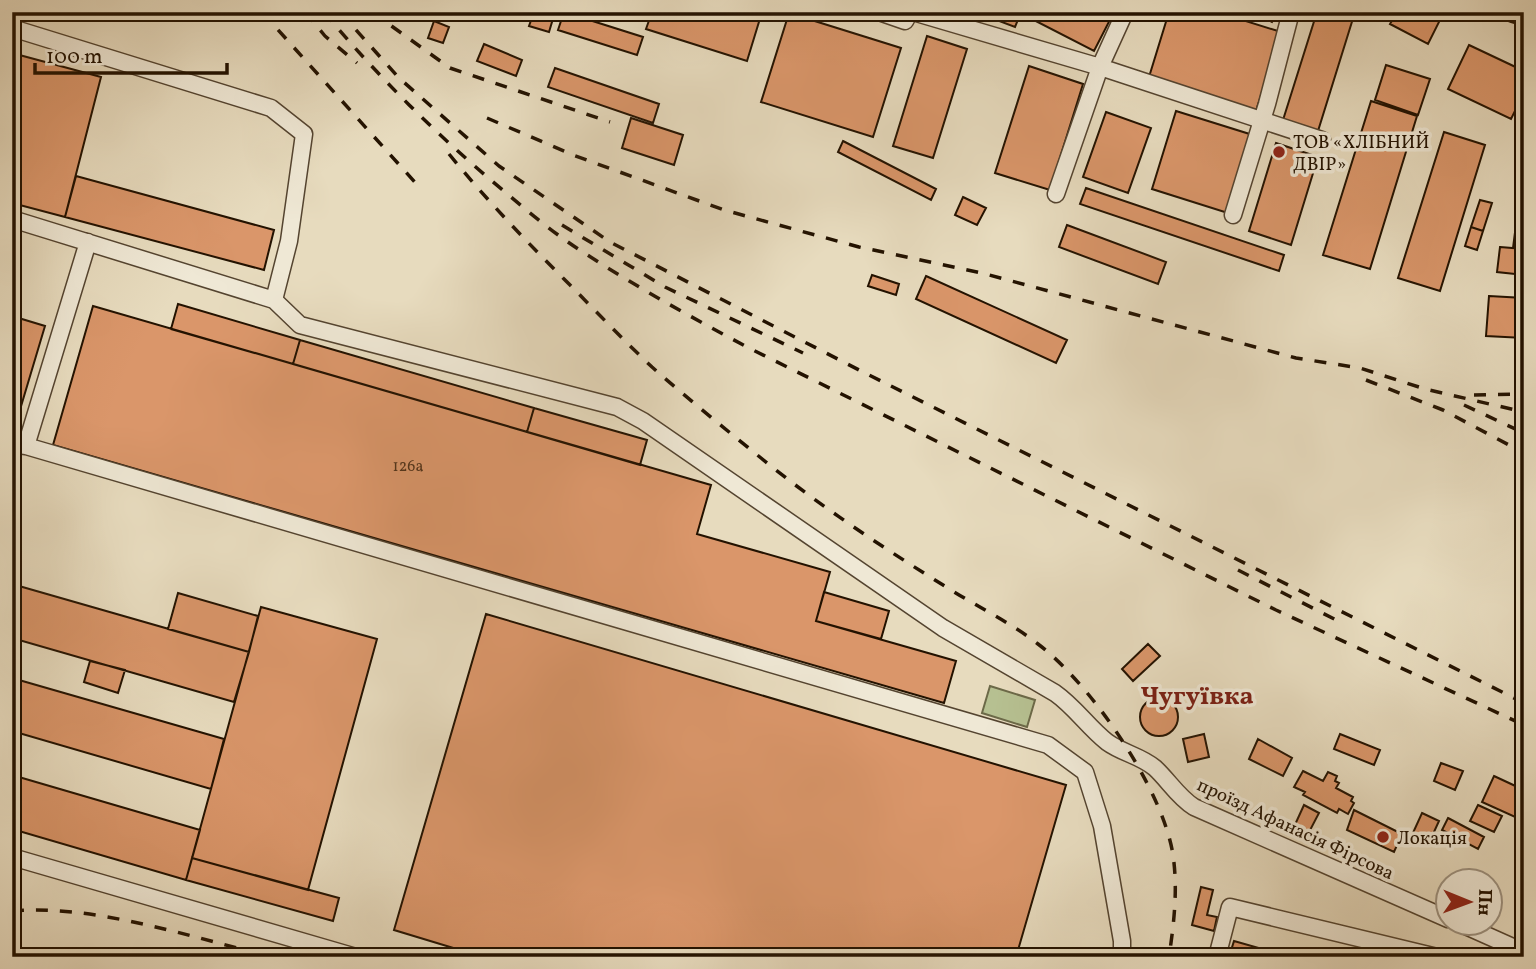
<svg xmlns="http://www.w3.org/2000/svg" width="1536" height="969" viewBox="0 0 1536 969" font-family="Vollkorn,serif">
<rect width="100%" height="100%" fill="#e7dbbe"/>
<filter id="stains"><feTurbulence type="fractalNoise" baseFrequency=".00286" numOctaves="4"/><feColorMatrix values="0 0 0 0 .2 0 0 0 0 .09 0 0 0 0 .02 0 0 0 .5 -.17"/></filter>
<radialGradient id="worn" r=".72"><stop offset=".6" stop-color="#630" stop-opacity="0"/><stop offset="1" stop-color="#630" stop-opacity=".3"/></radialGradient>
<path fill="#b6c091" stroke="#6c6948" stroke-width="2" d="M990,686L1035,700L1027,727L982,713Z"/>
<path fill="#da966a" stroke="#231200" stroke-width="2" d="M534,12H555L549,32L529,26Z
M564,12L643,37L637,55L558,30Z
M652,12H762L747,61L646,29Z
M1002,12H1021L1015,27L999,21Z
M1028,12H1114L1094,51L1026,16Z
M1169,12H1217L1281,32L1256,111L1149,77Z
M1251,12H1277L1272,22Z
M1317,12H1355L1318,131L1283,120Z
M1397,12H1426L1440,20L1428,44L1390,24Z
M789,13L901,48L873,137L761,102Z
M434,21L449,27L443,43L428,38Z
M927,36L967,49L933,158L893,146Z
M484,44L522,60L516,76L477,61Z
M1469,45L1524,71V93L1511,119L1448,89Z
M12,53L101,77L65,217L12,203Z
M1386,65L1430,79L1418,115L1375,100Z
M1029,66L1083,84L1050,190L995,173Z
M555,68L659,104L653,123L548,87Z
M1371,101L1417,116L1370,269L1323,255Z
M1176,111L1256,136L1231,214L1152,189Z
M1106,112L1151,128L1128,193L1083,177Z
M631,118L683,135L674,165L622,148Z
M1444,132L1485,145L1440,291L1398,278Z
M843,141L936,189L931,200L838,152Z
M1276,143L1318,157L1291,245L1249,231Z
M76,176L274,230L264,270L65,217Z
M1086,188L1284,255L1279,271L1080,204Z
M963,197L986,208L977,225L955,215Z
M1480,200L1492,203L1483,231L1471,227Z
M1518,209H1524V249L1513,248Z
M1067,225L1166,262L1158,284L1059,247Z
M1471,227L1483,231L1477,250L1465,246Z
M1500,247L1524,249V275L1497,272Z
M872,275L899,284L896,295L868,286Z
M926,276L1067,340L1056,363L916,299Z
M1489,296L1524,298V338L1486,336Z
M178,304L300,340L293,364L171,329Z
M93,306L711,485L697,534L830,572L816,621L956,661L944,703L53,445Z
M12,316L45,326L19,413L12,411Z
M300,340L534,408L527,432L293,364Z
M534,408L647,440L640,465L527,432Z
M12,584L249,652L234,702L12,638Z
M824,592L889,611L881,639L816,621Z
M178,593L258,616L249,652L168,629Z
M261,607L377,639L308,890L192,858Z
M486,614L1066,785L1016,957H483L394,930Z
M1148,644L1160,656L1133,681L1122,669Z
M90,661L125,670L118,693L84,682Z
M12,678L224,739L211,789L12,731Z
M1140 717a19 19 0 1 1 38 0a19 19 0 1 1-38 0Z
M1204,734L1209,757L1188,762L1183,739Z
M1340,734L1380,750L1374,765L1334,749Z
M1258,739L1292,758L1283,776L1249,759Z
M1441,763L1463,771L1455,790L1434,781Z
M1303,771L1323,781L1328,772L1337,776L1335,781L1339,783L1336,788L1353,797L1351,801L1354,803L1348,814L1339,809L1337,813L1303,795L1305,792L1294,787Z
M12,775L200,830L186,880L12,829Z
M1494,776L1524,790V821L1482,802Z
M1304,805L1319,813L1307,836L1293,829Z
M1478,805L1502,816L1494,832L1470,821Z
M1354,810L1402,834L1394,852L1347,830Z
M1422,813L1439,821L1429,843L1412,835Z
M1448,818L1484,837L1478,849L1442,830Z
M192,858L339,898L333,921L186,880Z
M1460,872L1482,881H1456Z
M1201,887L1213,890L1207,915L1217,917L1214,931L1192,925Z
M1234,941L1291,957H1229Z"/>
<g fill="none" stroke-linecap="round" stroke-linejoin="round">
<defs>
<path id="minor" d="M879,12L905,21L910,12
M913,12L1100,67L1322,140
M12,28L271,108L304,134L289,241L274,300
M1056,194L1100,67L1125,12
M1233,215L1267,104L1291,12
M12,219L274,300L300,325L617,407L643,421L943,628L1055,693C1075,707 1088,727 1107,742C1122,753 1141,756 1155,768C1169,781 1178,797 1194,807L1448,919
M12,444L26,446L1048,745L1085,772L1102,826L1122,941V957
M26,446L88,242
M12,857L356,957
M1459,923L1524,952
M1217,957L1230,907L1437,957"/>
<path id="major" d="M1514,12L1524,15"/>
</defs>
<use href="#minor" stroke="#544430" stroke-width="19"/>
<use href="#major" stroke="#231200" stroke-width="23"/>
<use href="#minor" stroke="#efe8d5" stroke-width="16"/>
<use href="#major" stroke="#e4be7f" stroke-width="19"/>
<path stroke="#231200" stroke-width="3.5" stroke-dasharray="12 12" stroke-linecap="butt" d="M262,12L421,189
M305,12L325,36L357,63
M324,12C379,78 439,137 505,192C531,214 557,236 586,254C638,288 693,318 747,347L1276,610L1524,725
M340,12L399,78L499,166L610,242L861,371L1524,703
M372,12L450,68L610,122
M487,118L573,155L724,210L859,247L982,273L1296,358L1360,368L1425,389L1524,412
M449,154C485,198 523,238 564,279C593,308 622,339 652,367C687,398 724,428 761,458C821,507 885,549 951,590C980,608 1011,623 1038,644C1091,684 1163,789 1173,855C1178,889 1174,923 1169,957
M562,225L665,287L803,353
M1366,380L1443,410L1524,453
M1474,395L1524,394
M1464,405L1524,433
M1238,570L1344,624
M12,911C90,904 185,935 260,954"/>
</g>
<g fill="#8f2418" stroke="#efe8d5" stroke-width="2.5">
<circle cx="1279" cy="152" r="7"/>
<circle cx="1383" cy="837" r="7"/>
</g>
<g text-anchor="middle" stroke-width="7" stroke-linejoin="round" paint-order="stroke">
<g font-size="16" fill="#51331a">
<text x="408" y="471">126а</text>
</g>
<g font-size="19" fill="#231200" stroke="#efe8d5" text-anchor="start">
<text x="1293" y="148">ТОВ «ХЛІБНИЙ<tspan x="1293" dy="22">ДВІР»</tspan></text>
<text x="1397" y="844">Локація</text>
</g>
<g font-size="19" fill="#231200" stroke="#efe8d5">
<text transform="translate(1296 828) rotate(25)" y="7">проїзд Афанасія Фірсова</text>
</g>
<g font-size="26" font-weight="bold" fill="#7a1f14" stroke="#efe8d5">
<text x="1197" y="704">Чугуївка</text>
</g>
</g>
<rect width="1536" height="969" fill="none" stroke="#e7dbbe" stroke-width="42"/>
<rect x="14" y="14" width="1508" height="941" fill="none" stroke="#231200" stroke-width="3.5"/>
<rect x="21" y="21" width="1494" height="927" fill="none" stroke="#231200" stroke-width="2"/>
<g transform="translate(1469 902) rotate(91)"><circle r="33" fill="#efe8d5" stroke="#9d9280" stroke-width="2"/>
<path d="M0-5L12 26L0 18L-12 26Z" fill="#8f2418"/>
<text y="-10" font-size="19" font-weight="bold" text-anchor="middle" fill="#231200">Пн</text>
</g>
<path d="M35 63v10h192v-10" fill="none" stroke="#231200" stroke-width="3.5"/>
<text x="46" y="63" font-size="21" fill="#231200" stroke="#efe8d5" stroke-width="5" paint-order="stroke">100 m</text>
<rect width="100%" height="100%" filter="url(#stains)"/>
<rect width="100%" height="100%" fill="url(#worn)"/>
</svg>
